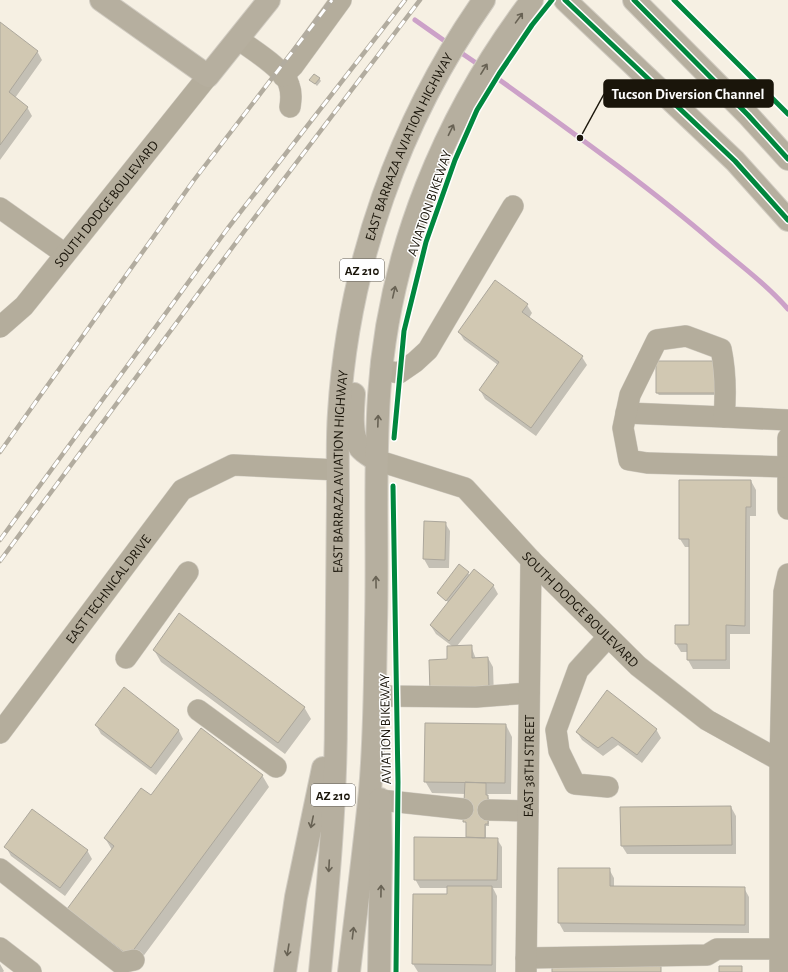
<svg xmlns="http://www.w3.org/2000/svg" width="788" height="972" viewBox="0 0 788 972" font-family="'Alegreya Sans',sans-serif">
<rect width="100%" height="100%" fill="#f6f0e3"/>
<path fill="#0003" d="M0,24L37,51L42,60L15,98L27,107L32,116L0,160Z
M319,78L321,81L317,86L311,80Z
M527,305L532,313L529,318L582,357L587,365L536,436L485,399L480,390L498,365L464,340L459,332Z
M717,365V395H659L657,393Z
M751,481L756,490V516H750V634H730V669H693L688,660V652H681L676,644L690,626V547H685L680,539Z
M425,522L445,523L450,531L449,568H429L424,559Z
M468,573L470,576L493,585L498,594L457,646H471L476,659L488,658L493,667L494,698L448,660L452,646L436,634L431,626L449,603L438,593Z
M154,650L304,707L311,719L285,754L161,662Z
M96,725L179,731L183,739L156,775L101,734Z
M506,725L512,737L511,794H487L489,799V826H486V838L497,839L502,847V888H493L497,896L496,972H418L413,964L448,895V888H420L415,879L468,838L467,824L464,821L465,794L432,793L425,781Z
M656,729L661,738L642,763L618,745L603,756L582,740L577,732Z
M262,775L269,787L136,966L75,921L112,850L105,838L151,797Z
M731,807L736,816V854H627L622,846Z
M6,847L87,850L92,859L65,896L11,856Z
M559,869H609L614,878V887L744,888L749,897V933L564,932L559,923Z
M0,964L4,971L3,972H0Z"/>
<g fill="none" stroke-linecap="round" stroke-linejoin="round">
<path stroke="#cca1c8" stroke-width="5" d="M415,20L449,44
M457,50L482,67
M490,73C566,128 643,182 714,243C739,264 766,284 788,309"/>
</g>
<path fill="#d1c8b2" stroke="#aca79c" d="M0,22L38,51L9,92L28,107L0,145Z
M314,74L320,78L315,84L309,80Z
M495,280L528,304L522,312L583,356L531,428L479,390L499,362L458,332Z
M656,361H716V393H656Z
M679,480H751V507H746L745,626L726,625V660H687V644H675V625H689V539H679Z
M424,521L446,522L445,560L423,559Z
M459,564L469,572L446,601L437,593Z
M474,569L494,585L449,641L430,625Z
M179,613L305,707L278,743L153,650Z
M472,645V658L488,657L489,690L430,692L429,660L447,659V646Z
M124,687L179,730L151,768L95,725Z
M607,690L657,729L637,755L612,737L598,748L576,732Z
M425,723L506,724L505,783L424,782Z
M201,728L263,775L129,956L67,909L114,846L104,838L141,788L151,795Z
M465,782L486,783V795H488V824H485V838L466,837V822H463Z
M731,806L732,845L621,846L620,807Z
M32,809L88,850L60,888L4,847Z
M414,837L498,838L497,880H414Z
M558,868H610V886L745,887V925L558,923Z
M447,886H492V965L412,964L413,894H447Z
M552,964L661,966V972H552Z
M719,966H742V972H719Z"/>
<g fill="none" stroke-linecap="round" stroke-linejoin="round">
<defs>
<g id="minor">
<path d="M238,39C251,49 285,69 289,85C292,93 291,100 290,107"/>
<path d="M283,76L293,66L341,0"/>
<path d="M0,208L65,254"/>
<path id="s1" d="M0,327L24,306L208,76"/>
<path d="M381,370L399,373L415,362L428,350L513,206"/>
<path d="M626,413L724,417"/>
<path d="M788,438V509"/>
<path id="s2" d="M376,460L465,488L531,560L638,666L707,720L788,765"/>
<path d="M787,467L647,463L629,460L623,428L630,395L657,340L686,336L721,349C726,373 726,394 724,417L788,420"/>
<path d="M126,658L188,572"/>
<path d="M378,696L476,697L529,693"/>
<path d="M198,710L276,767"/>
<path id="s3" d="M0,733L182,490L233,465L338,470"/>
<path d="M608,787L575,784L559,751L556,730L578,670L608,637"/>
<path d="M380,800L463,809"/>
<path d="M488,810L528,811"/>
<path d="M0,869L120,963L134,960"/>
<path d="M0,948L31,972"/>
<path d="M526,958L707,955L717,949H780"/>
<path id="s4" d="M526,972L531,560"/>
<path d="M780,972V762L784,592L788,574"/>
</g>
<g id="major">
<path d="M101,0L208,76L269,0"/>
<path d="M565,0L735,161L788,220"/>
<path d="M634,0L748,115L788,159"/>
<path d="M354,394C353,410 350,435 360,448C364,453 372,457 376,460"/>
<path d="M285,972L296,897L323,768"/>
<path id="s5" d="M320,972C328,887 336,801 336,716C337,642 337,568 338,494C338,467 337,440 339,413C348,266 399,121 484,0"/>
<path d="M349,972C356,912 364,851 370,791C375,736 375,679 376,624C378,548 374,472 379,396C388,252 445,114 532,0"/>
<path d="M379,972L381,852L380,799"/>
</g>
</defs>
<use href="#minor" stroke="#d1ccc2" stroke-width="22"/>
<use href="#major" stroke="#d1ccc2" stroke-width="24"/>
<use href="#minor" stroke="#b4ad9c" stroke-width="21"/>
<use href="#major" stroke="#b6af9f" stroke-width="22"/>
<defs>
<path id="rail" d="M0,452L194,180L332,0
M0,540L228,228L405,0
M0,561L246,229L420,0"/>
</defs>
<use href="#rail" stroke="#b2ac9f" stroke-width="4.5"/>
<use href="#rail" stroke="#fff" stroke-width="3" stroke-dasharray="9" stroke-linecap="butt"/>
<defs>
<path id="cycleway" d="M565,0L735,161L788,220
M634,0L748,115L788,159
M674,0L788,114
M394,438L404,331L426,242L455,160L477,110L499,74L532,25L552,0
M393,486L398,782L396,972"/>
</defs>
<use href="#cycleway" stroke="#fff" stroke-width="8"/>
<use href="#cycleway" stroke="#00873e" stroke-width="5"/>
</g>
<defs><path id="oneway-shaft" d="M-6 0H5M1.5-3L5.5 0L1.5 3" fill="none" stroke-width="1.6" stroke-linecap="round" stroke-linejoin="round"/></defs>
<g stroke="#686254">
<use href="#oneway-shaft" transform="translate(519 18) rotate(-54)"/>
<use href="#oneway-shaft" transform="translate(484 69) rotate(-58)"/>
<use href="#oneway-shaft" transform="translate(451 130) rotate(-64)"/>
<use href="#oneway-shaft" transform="translate(394 292) rotate(-77)"/>
<use href="#oneway-shaft" transform="translate(378 421) rotate(-88)"/>
<use href="#oneway-shaft" transform="translate(376 582) rotate(-91)"/>
<use href="#oneway-shaft" transform="translate(312 822) rotate(102)"/>
<use href="#oneway-shaft" transform="translate(329 866) rotate(93)"/>
<use href="#oneway-shaft" transform="translate(381 891) rotate(-89)"/>
<use href="#oneway-shaft" transform="translate(353 933) rotate(-83)"/>
<use href="#oneway-shaft" transform="translate(288 950) rotate(99)"/>
</g>
<g text-anchor="middle" stroke-width="3" stroke-linejoin="round" paint-order="stroke">
<g fill="#fff" stroke="#5f5b54" stroke-width="1">
<rect x="340" y="259" width="44" height="22" rx="3"/>
<rect x="311" y="784" width="44" height="22" rx="3"/>
</g>
<g font-size="13" font-weight="bold" fill="#1a150a">
<text x="362" y="275">AZ 210</text>
<text x="333" y="800">AZ 210</text>
</g>
<g font-size="14" fill="#1a150a" stroke="#fff">
<text dy="5" stroke="none"><textPath href="#s5" startOffset="837">EAST BARRAZA AVIATION HIGHWAY</textPath></text>
<text transform="translate(429 203) rotate(-71)" y="5">AVIATION BIKEWAY</text>
<text dy="5" stroke="none"><textPath href="#s1" startOffset="163">SOUTH DODGE BOULEVARD</textPath></text>
<text dy="5" stroke="none"><textPath href="#s5" startOffset="501">EAST BARRAZA AVIATION HIGHWAY</textPath></text>
<text dy="5" stroke="none"><textPath href="#s3" startOffset="180">EAST TECHNICAL DRIVE</textPath></text>
<text dy="5" stroke="none"><textPath href="#s2" startOffset="261">SOUTH DODGE BOULEVARD</textPath></text>
<text transform="translate(385 729) rotate(-91)" y="5">AVIATION BIKEWAY</text>
<text dy="5" stroke="none"><textPath href="#s4" startOffset="206">EAST 38TH STREET</textPath></text>
</g>
</g>
<path fill="none" stroke="#1a150a" stroke-width="1.5" d="M580 138L604 94"/>
<circle fill="#1a150a" stroke="#fff" stroke-width="1.5" cx="580" cy="138" r="4"/>
<rect fill="#1a150a" stroke="#1a150a" stroke-width="1.5" x="604" y="80" width="169" height="27" rx="4"/>
<g font-size="15" text-anchor="middle" font-weight="bold" fill="#fff">
<text x="688" y="99">Tucson Diversion Channel</text>
</g>
</svg>
